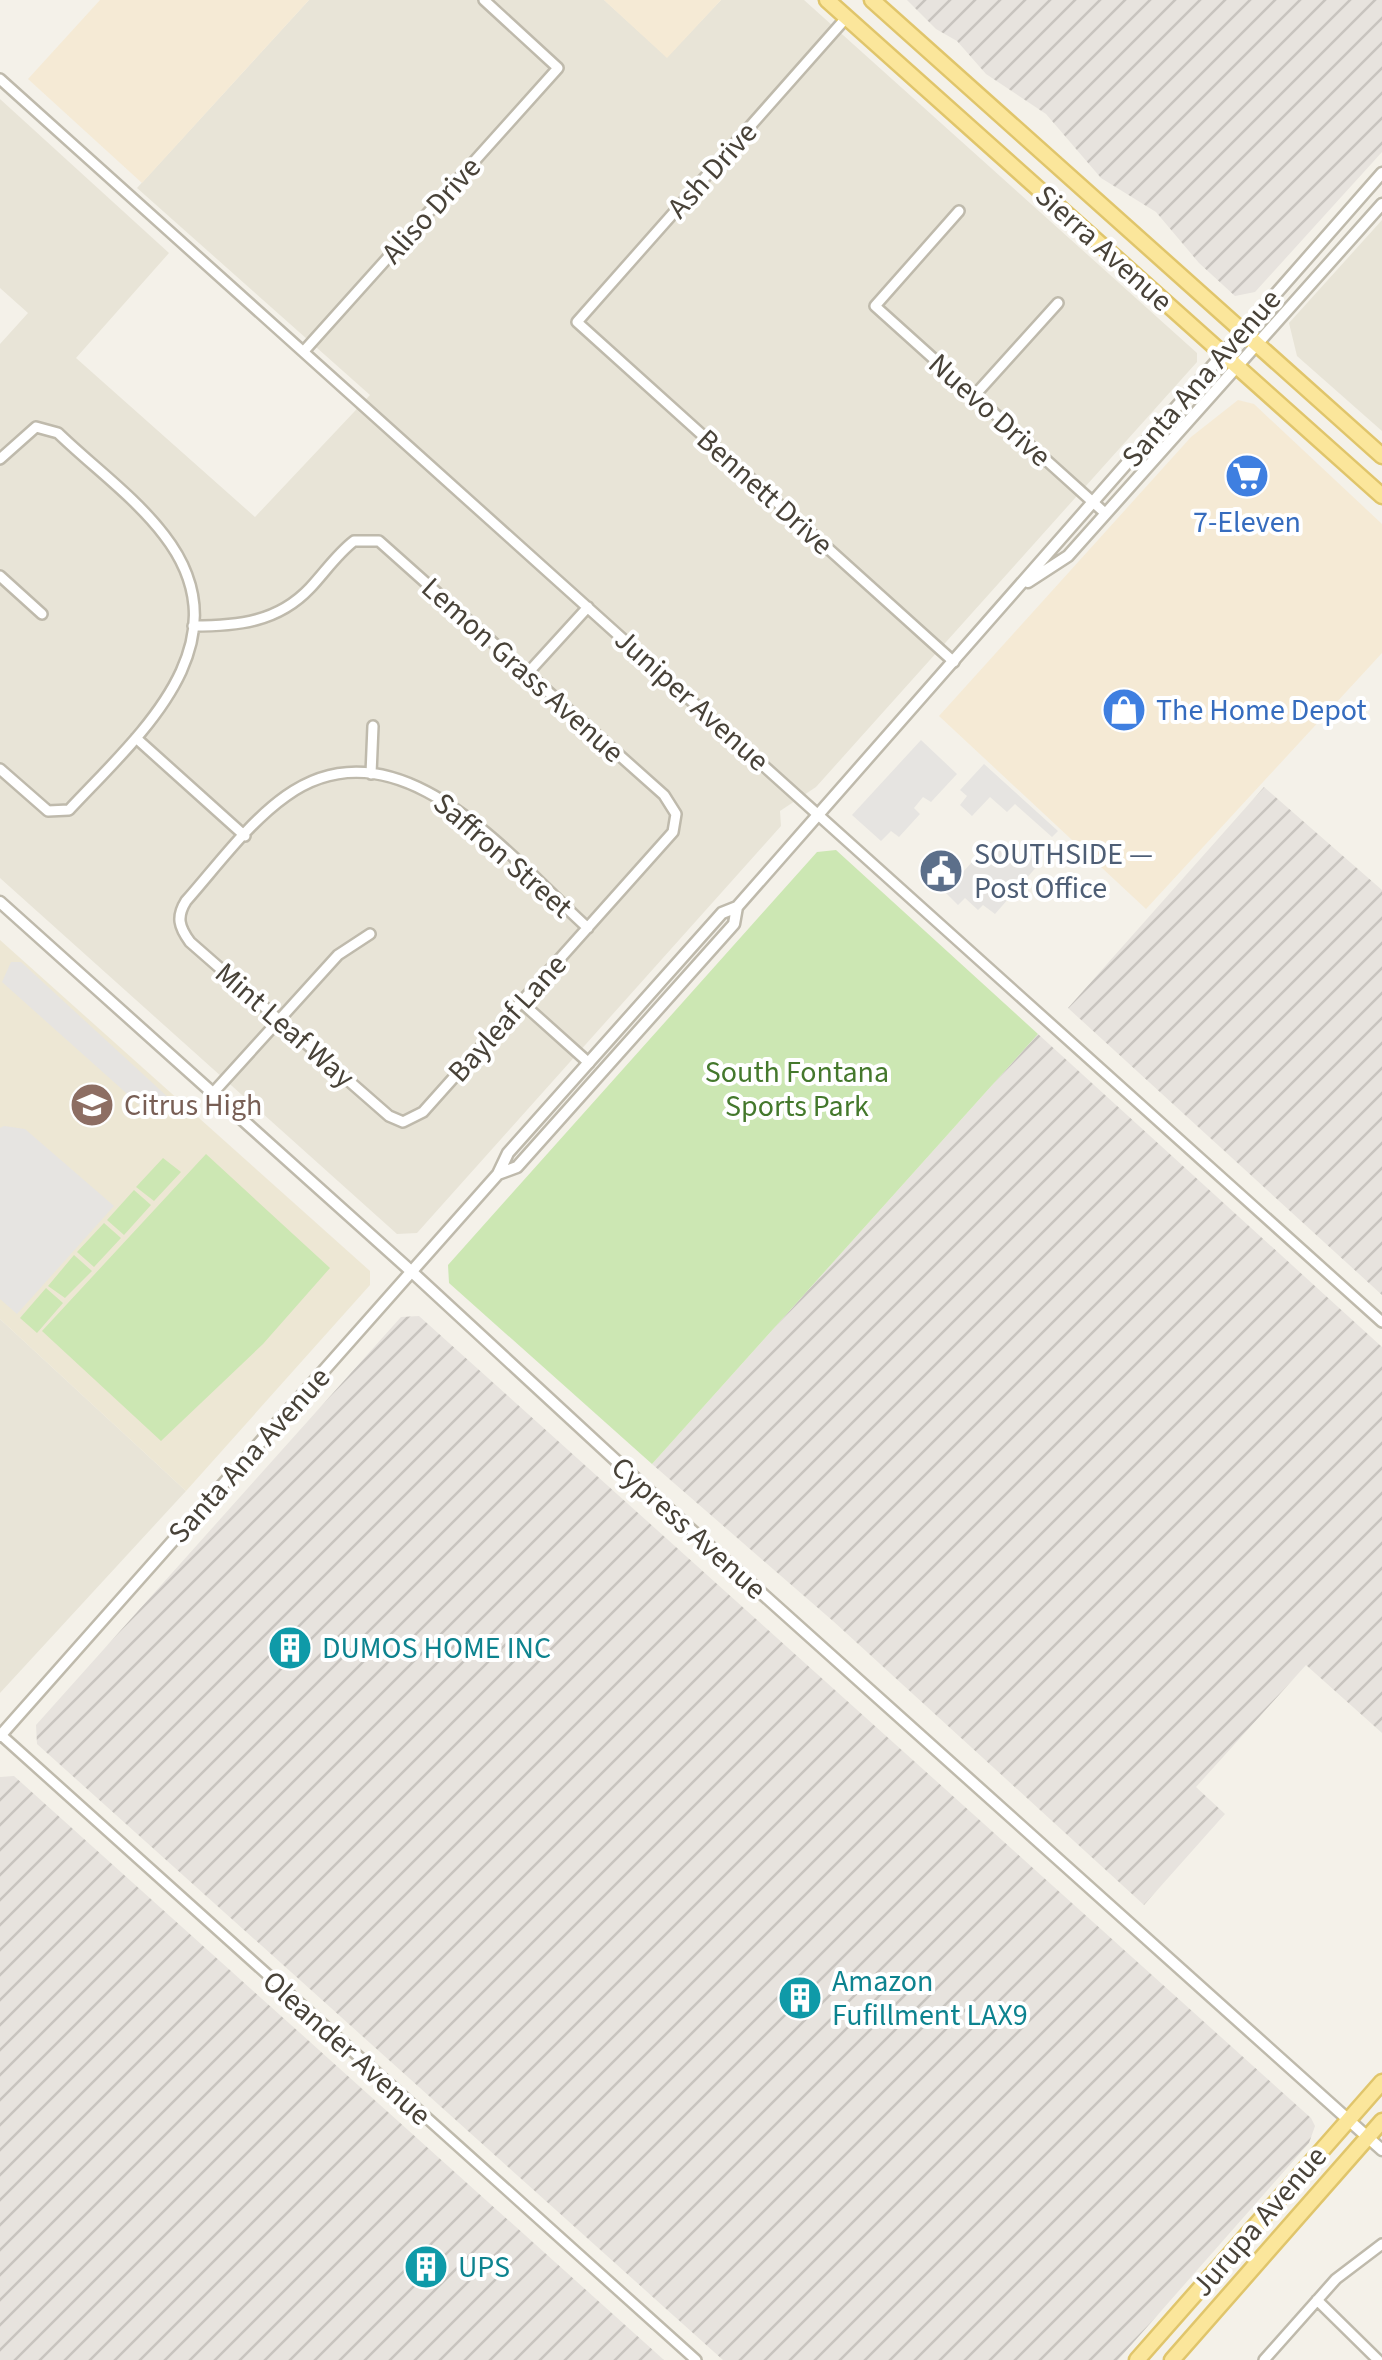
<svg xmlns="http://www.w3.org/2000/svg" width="1382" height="2360" viewBox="0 0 1382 2360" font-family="'Source Sans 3',sans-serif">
<defs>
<pattern id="industrial-furrows" width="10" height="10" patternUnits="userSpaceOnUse" patternTransform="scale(2.5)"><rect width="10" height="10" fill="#e7e3de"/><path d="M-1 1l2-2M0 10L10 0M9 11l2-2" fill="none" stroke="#c8c4bf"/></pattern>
</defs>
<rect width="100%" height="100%" fill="#f4f1e9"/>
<path fill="#e8e4d7" d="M309,0H604L667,57L721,0H804L1197,353V362L816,787L780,811L781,826L417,1233L397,1234L0,878V344L28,313L0,288V99L169,253L76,358L255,517L370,395L137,188Z
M1382,220V431L1297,356L1289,323Z
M0,1319L186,1491L0,1693Z"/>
<path fill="#f5ead5" d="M100,0H309L142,183L28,79Z
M604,0H721L667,58Z
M1238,400L1254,404L1382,524V653L1146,909L939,716L1191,437Z"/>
<path fill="url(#industrial-furrows)" d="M907,0H1382V152L1255,292L1235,296L1199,263L1156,212L1101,178L1046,114L986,74L957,41L936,29Z
M1264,787L1382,890V1295L1068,1008Z
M1038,1034L1382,1347V1733L1306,1665L1196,1787L1225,1814L1144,1905L833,1621L652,1464Z
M419,1316L1311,2118L1315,2126L1309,2143L1118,2360H723L37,1744L36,1725L401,1317Z
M14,1776L664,2360H0V1777Z"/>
<path fill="#ede7d4" d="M0,940L370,1271V1285L186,1491L0,1319Z"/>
<path fill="#cce7b3" d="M836,850L1038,1034L652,1464L449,1283L448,1265L817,852Z
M206,1154L330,1268L263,1344L161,1441L42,1331Z
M163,1158L181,1172L154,1201L136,1187Z
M134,1190L151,1205L124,1235L107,1220Z
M104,1223L121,1238L94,1267L77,1252Z
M74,1255L92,1271L65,1298L48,1286Z
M46,1288L63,1303L37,1333L20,1318Z"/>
<path fill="#e6e4e1" d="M921,740L957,774L931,802L923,797L914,808L920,814L899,837L891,831L881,841L852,815Z
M984,764L1058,831L1052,837L1015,804L1007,812L990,797L972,816L960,805L967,796L960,790Z
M990,842L1017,866L1028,855L1039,864L995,914L983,905L978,910L965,898L958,905L945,892Z
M11,962H21L171,1100L153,1117L2,982Z
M4,1126L25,1129L114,1206L17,1314L0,1299V1128Z"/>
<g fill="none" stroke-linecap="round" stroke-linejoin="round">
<defs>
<path id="minor" d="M846,18L577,322L954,662
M0,79L1382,1322
M959,211L875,306L1105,513
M304,351L558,68L484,0
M974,396L1058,303
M0,459L36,427L58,433C92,466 135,497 164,535C248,643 139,735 69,810L48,811L0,769
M0,576L42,614
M193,626C238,626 278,622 310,588C325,572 337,554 354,541H379L664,795L676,814L673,832L423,1112L403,1122L389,1116L190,942C179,927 176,917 186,901C217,866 248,823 286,796C399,715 512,860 588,928
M526,675L588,607
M136,738L245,836
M371,774L373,726
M521,1002L589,1063
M212,1094L338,955L370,934
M0,1734L696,2360
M1317,2300L1378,2360
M1264,2360L1336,2279L1382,2244"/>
<path id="tertiary" d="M1028,582L1068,556L1382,204
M0,902L412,1272L689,1528L1382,2150
M498,1174L517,1167L734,924L737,907
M0,1736L498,1174L508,1153L722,913L737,907L1382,173"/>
<path id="primary" d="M827,0L1382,496
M872,0L1382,456
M1137,2360L1382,2082
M1172,2360L1382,2121"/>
</defs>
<use href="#minor" stroke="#bfbaac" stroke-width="14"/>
<use href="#tertiary" stroke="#bfbaac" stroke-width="15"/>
<use href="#primary" stroke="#e0c56b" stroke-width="19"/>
<use href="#minor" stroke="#fff" stroke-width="9"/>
<use href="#tertiary" stroke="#fff" stroke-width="10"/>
<use href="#primary" stroke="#fbe69b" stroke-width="14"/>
</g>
<defs>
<symbol id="supermarket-disc" viewBox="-11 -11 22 22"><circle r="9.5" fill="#3f7fe0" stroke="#fff"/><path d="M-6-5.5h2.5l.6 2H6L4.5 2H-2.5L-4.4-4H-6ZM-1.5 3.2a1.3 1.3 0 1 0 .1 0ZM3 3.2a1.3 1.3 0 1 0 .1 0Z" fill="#fff"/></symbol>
<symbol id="shop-disc" viewBox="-11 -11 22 22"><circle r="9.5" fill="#3f7fe0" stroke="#fff"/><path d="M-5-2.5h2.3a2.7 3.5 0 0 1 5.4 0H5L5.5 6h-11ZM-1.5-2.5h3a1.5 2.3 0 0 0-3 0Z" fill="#fff"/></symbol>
<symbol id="civic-disc" viewBox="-11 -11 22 22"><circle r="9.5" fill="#5c6f8a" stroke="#fff"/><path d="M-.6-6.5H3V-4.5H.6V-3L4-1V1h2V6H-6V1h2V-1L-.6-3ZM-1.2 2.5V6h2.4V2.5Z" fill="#fff"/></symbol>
<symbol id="school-disc" viewBox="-11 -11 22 22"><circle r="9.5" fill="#8d6e63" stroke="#fff"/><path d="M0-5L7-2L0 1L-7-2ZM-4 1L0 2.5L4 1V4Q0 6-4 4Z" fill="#fff"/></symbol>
<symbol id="building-disc" viewBox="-11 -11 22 22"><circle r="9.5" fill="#0f9aa8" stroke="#fff"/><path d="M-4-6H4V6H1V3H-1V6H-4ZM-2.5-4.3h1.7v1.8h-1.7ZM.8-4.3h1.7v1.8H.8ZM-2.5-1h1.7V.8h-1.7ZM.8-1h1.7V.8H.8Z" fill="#fff"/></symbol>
</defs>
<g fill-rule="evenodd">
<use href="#supermarket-disc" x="1222" y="451" width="50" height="50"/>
<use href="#shop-disc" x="1099" y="685" width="50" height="50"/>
<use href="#civic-disc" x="916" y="846" width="50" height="50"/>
<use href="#school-disc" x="67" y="1080" width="50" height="50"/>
<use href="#building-disc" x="265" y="1623" width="50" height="50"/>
<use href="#building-disc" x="775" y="1973" width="50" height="50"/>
<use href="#building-disc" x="401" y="2242" width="50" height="50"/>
</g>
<g text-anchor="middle" stroke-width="8" stroke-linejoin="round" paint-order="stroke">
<g font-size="30" fill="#484238" stroke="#fff">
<text transform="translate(712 170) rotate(-48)" y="10">Ash Drive</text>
<text transform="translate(431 210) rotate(-48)" y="10">Aliso Drive</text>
<text transform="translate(1104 248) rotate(42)" y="10">Sierra Avenue</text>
<text transform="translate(1201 378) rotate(-49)" y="10">Santa Ana Avenue</text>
<text transform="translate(990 410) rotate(42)" y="10">Nuevo Drive</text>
<text transform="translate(765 492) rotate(42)" y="10">Bennett Drive</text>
<text transform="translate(523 670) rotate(42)" y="10">Lemon Grass Avenue</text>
<text transform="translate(692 700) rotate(42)" y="10">Juniper Avenue</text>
<text transform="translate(503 855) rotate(41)" y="10">Saffron Street</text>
<text transform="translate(507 1018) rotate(-48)" y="10">Bayleaf Lane</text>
<text transform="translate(285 1025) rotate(41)" y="10">Mint Leaf Way</text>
<text transform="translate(249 1455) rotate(-48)" y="10">Santa Ana Avenue</text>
<text transform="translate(689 1528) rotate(42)" y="10">Cypress Avenue</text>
<text transform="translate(347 2048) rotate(42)" y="10">Oleander Avenue</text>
<text transform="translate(1259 2221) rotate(-49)" y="10">Jurupa Avenue</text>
</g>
<g font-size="30" fill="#366cbe" stroke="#fff">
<text x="1247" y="532">7-Eleven</text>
<text x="1156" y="720" text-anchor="start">The Home Depot</text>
</g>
<g font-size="30" fill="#4e5e75" stroke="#fff" text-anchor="start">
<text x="974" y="864">SOUTHSIDE —<tspan x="974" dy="34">Post Office</tspan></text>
</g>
<g font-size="30" fill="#44782c" stroke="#fff">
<text x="797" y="1082">South Fontana<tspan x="797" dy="34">Sports Park</tspan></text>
</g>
<g font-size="30" fill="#785e54" stroke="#fff" text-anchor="start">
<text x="124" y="1115">Citrus High</text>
</g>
<g font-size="30" fill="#0d838f" stroke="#fff" text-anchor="start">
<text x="322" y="1658">DUMOS HOME INC</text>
<text x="832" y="1991">Amazon<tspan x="832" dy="34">Fufillment LAX9</tspan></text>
<text x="458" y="2277">UPS</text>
</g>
</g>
</svg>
